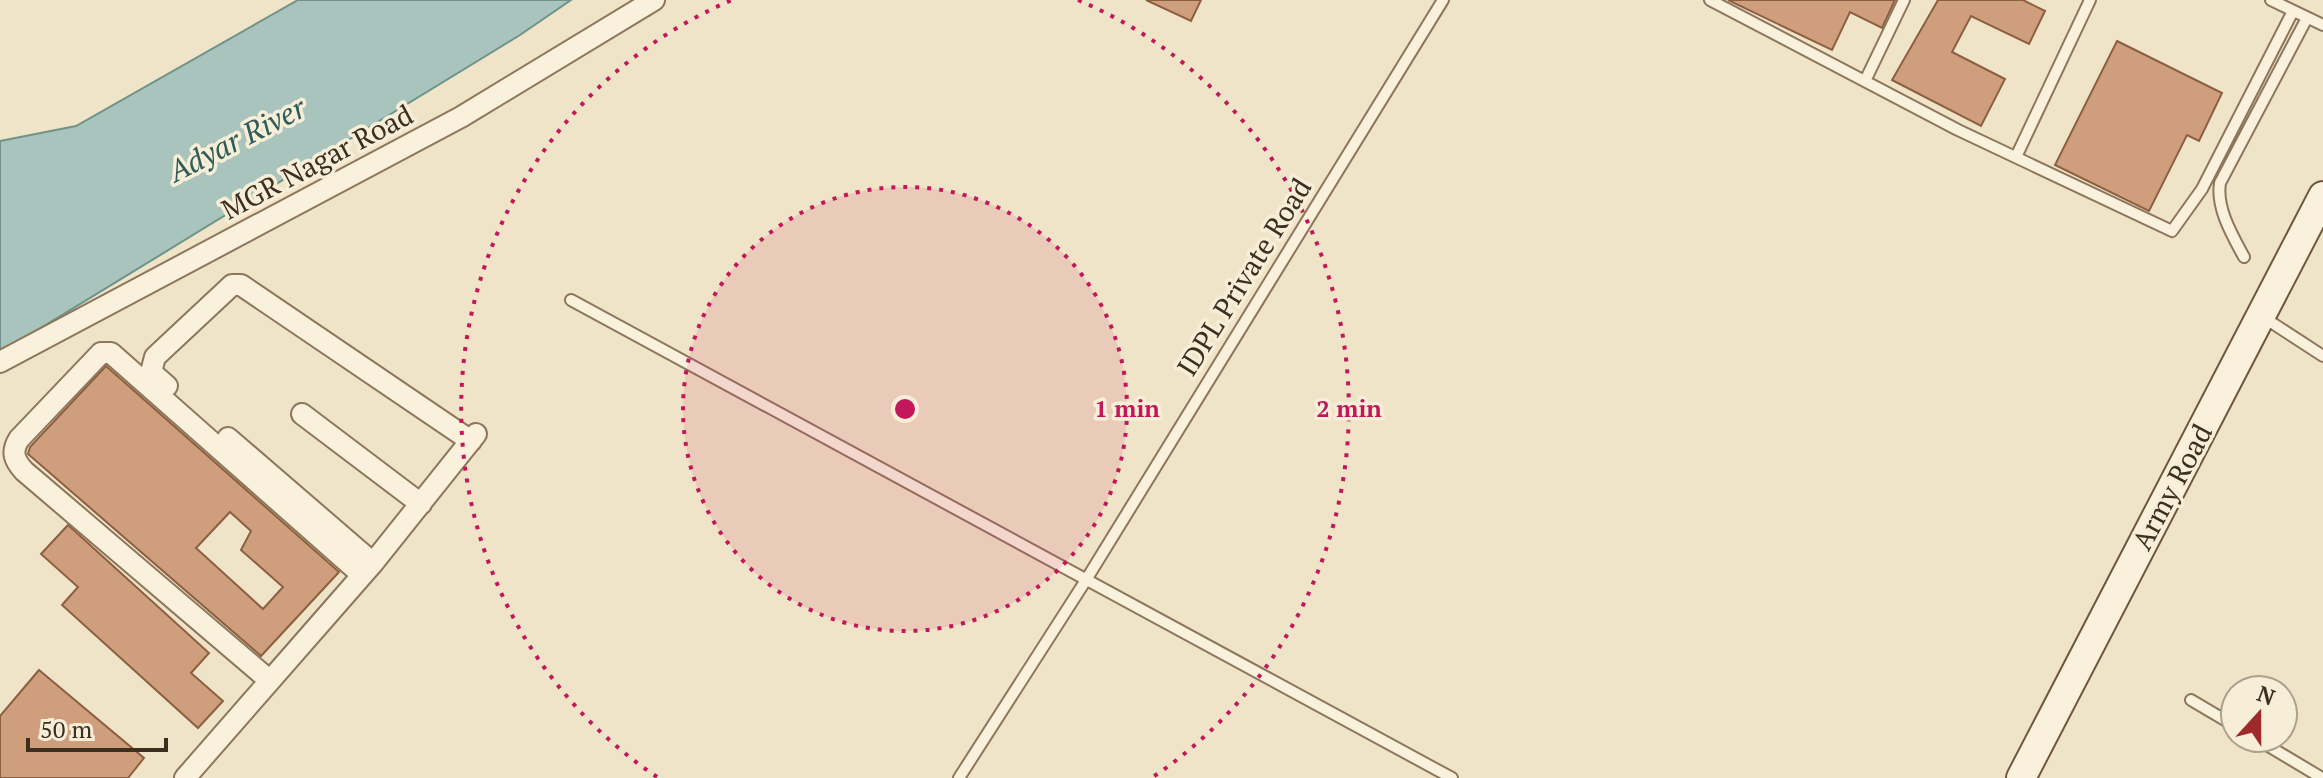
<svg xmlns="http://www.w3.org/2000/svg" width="2323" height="778" viewBox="0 0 2323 778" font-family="'PT Serif',serif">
<rect width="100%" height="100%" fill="#f0e4c8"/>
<path fill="#a9c4bc" stroke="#6f938a" stroke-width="2" d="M298,0H571L520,35L0,353V141L76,126Z"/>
<path fill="#cf9f7d" stroke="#8d5f41" stroke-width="2" fill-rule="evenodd" d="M1146,0H1201L1191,21Z
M1728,0H1895L1882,28L1850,12L1832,50Z
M1938,0H2023L2045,11L2029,44L1971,16L1952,52L2005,79L1981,126L1892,80Z
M2117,41L2222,93L2199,141L2187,135L2149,211L2055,165Z
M106,366L339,572L261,656L28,454L30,447ZM230,512L251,531L241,550L283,587L263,609L196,548Z
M68,525L209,653L191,673L223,701L198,728L62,605L78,587L41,554Z
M39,670L144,758L128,778H0V716Z"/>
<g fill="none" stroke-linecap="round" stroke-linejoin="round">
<defs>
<path id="lane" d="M1710,0L1958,130L2172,231L2202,189L2293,11
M2271,0L2323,25
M1865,81L1904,0
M2016,157L2090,0
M2244,257C2232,235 2216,208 2220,183L2307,18
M571,300L1452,778
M2263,317L2323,356
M2191,700L2235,726
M2255,738L2322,778
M959,778L1086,580L1443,0"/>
<path id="street" d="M0,362L461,117L654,0
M167,386L151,372L155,357L232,285H241L471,441
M302,414L421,504
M228,438L373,563
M269,680L24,471C14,460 11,452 19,439L101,353H111L361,574
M185,778L373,563L476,434"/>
<path id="secondary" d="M2021,778L2323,196"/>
</defs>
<use href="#lane" stroke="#8d765c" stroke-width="14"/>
<use href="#street" stroke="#8d765c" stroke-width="24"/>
<use href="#secondary" stroke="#6f573f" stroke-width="32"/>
<use href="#lane" stroke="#faf1dc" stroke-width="10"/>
<use href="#street" stroke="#faf1dc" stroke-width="20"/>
<use href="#secondary" stroke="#faf1dc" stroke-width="28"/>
</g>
<circle cx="905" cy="409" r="222" fill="#c2185b" fill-opacity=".12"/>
<g fill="none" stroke="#c2185b" stroke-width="4" stroke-dasharray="4 8">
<circle cx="905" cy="409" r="222"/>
<path d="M657 777A444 444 0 0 1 732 0M1078 0A444 444 0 0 1 1153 777"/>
</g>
<g text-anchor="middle" stroke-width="7" stroke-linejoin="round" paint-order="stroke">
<g font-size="28" fill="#3d2e20" stroke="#f7eed8">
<text transform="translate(317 162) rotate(-28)" y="10">MGR Nagar Road</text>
<text transform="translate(1244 277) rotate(-58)" y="10">IDPL Private Road</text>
<text transform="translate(2172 487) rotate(-62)" y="10">Army Road</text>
</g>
<g font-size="30" font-style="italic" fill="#2f5d5a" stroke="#f7eed8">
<text transform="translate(237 140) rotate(-27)" y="10">Adyar River</text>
</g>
</g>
<circle cx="905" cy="409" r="12" fill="#c2185b" stroke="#f7eed8" stroke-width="4"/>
<g font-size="24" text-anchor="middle" font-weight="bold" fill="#c2185b" stroke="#f7eed8" stroke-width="7" stroke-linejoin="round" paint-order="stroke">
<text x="1127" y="417">1 min</text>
<text x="1349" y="417">2 min</text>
</g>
<g transform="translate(2259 714) rotate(21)"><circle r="38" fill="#f7eed8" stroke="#ada18e" stroke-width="2"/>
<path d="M0-6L14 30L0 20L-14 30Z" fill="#9e2a2b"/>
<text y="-12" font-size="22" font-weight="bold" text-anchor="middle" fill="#3d2e20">N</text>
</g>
<path d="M28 738v12h138v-12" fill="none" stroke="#3d2e20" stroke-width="4"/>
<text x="40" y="738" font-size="24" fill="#3d2e20" stroke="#f7eed8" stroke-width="6" paint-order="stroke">50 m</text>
</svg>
